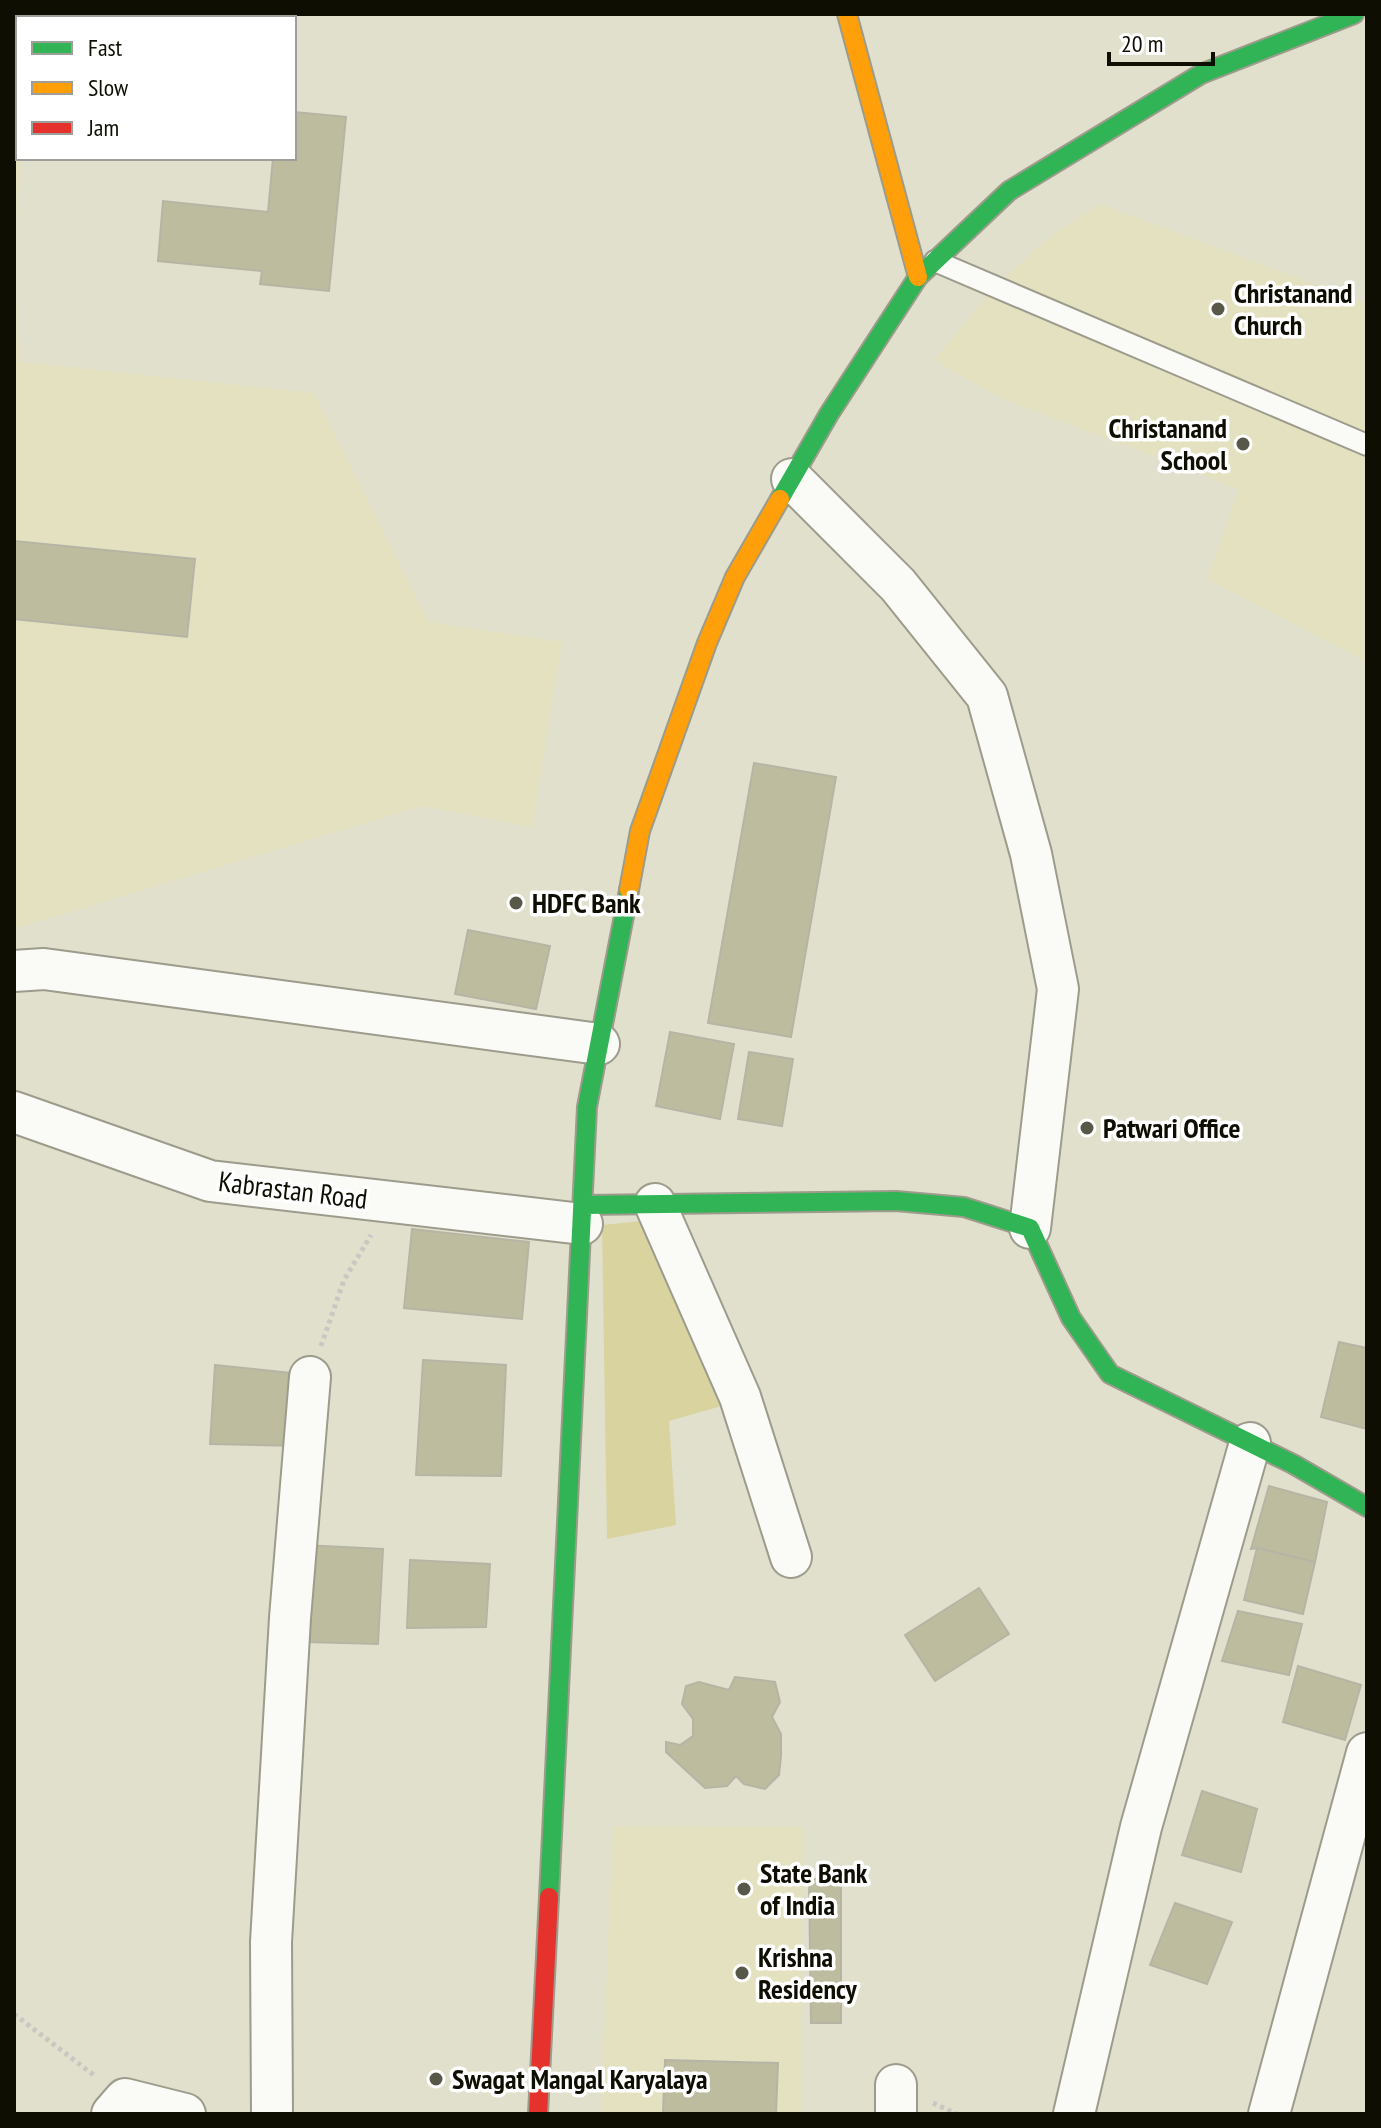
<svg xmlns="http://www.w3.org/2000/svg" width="1381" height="2128" viewBox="0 0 1381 2128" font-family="'PT Sans Narrow',sans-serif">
<rect width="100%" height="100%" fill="#e1e0cc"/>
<path fill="#e3e1bf" d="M14,14H38L37,18H18V158H22L14,237Z
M1099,204L1367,304V662L1207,579L1239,489L1001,398L934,360L994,287L1054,234Z
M14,266L20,362L314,393L429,622L562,642L532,827L422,806L14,929Z
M613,1826L803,1827L801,2114H601Z"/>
<path fill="#d8d39f" d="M651,1220L725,1405L669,1421L676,1525L607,1539L602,1225Z"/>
<path fill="#bebc9e" stroke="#b6b5a5" stroke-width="2" d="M294,112L346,117L329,291L260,284L262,271L158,261L163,201L268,212L273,158H294Z
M14,541L195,559L187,637L14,619Z
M754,763L836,777L791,1037L708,1023Z
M468,930L550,946L536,1009L455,994Z
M670,1032L734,1044L720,1119L656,1106Z
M749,1052L793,1059L782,1126L738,1119Z
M412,1229L529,1242L522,1319L404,1308Z
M1339,1342L1367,1348V1429L1321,1417Z
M423,1360L506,1365L501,1476L416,1475Z
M215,1365L300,1374L297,1446L210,1444Z
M1269,1486L1327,1502L1315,1562L1257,1548L1251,1549Z
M303,1545L383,1549L378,1644L305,1642Z
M1257,1548L1315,1562L1303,1614L1244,1600Z
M410,1560L490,1564L486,1627L407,1628Z
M979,1588L1009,1634L935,1681L905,1635Z
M1238,1611L1302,1624L1289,1675L1222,1661Z
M1298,1666L1361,1685L1345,1740L1283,1722Z
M735,1677L775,1682L780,1702L772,1717L781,1734V1756L779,1775L765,1789L744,1784L736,1776L727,1786L705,1788L666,1752V1742L680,1745L693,1736V1719L682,1704L686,1686L699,1682L729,1690Z
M1202,1791L1257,1809L1241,1872L1182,1855Z
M841,1878V2023H811L809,1879Z
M1175,1903L1232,1922L1207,1984L1150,1965Z
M665,2060L778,2063L776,2114H663Z"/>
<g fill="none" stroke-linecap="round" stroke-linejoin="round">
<defs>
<path id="lane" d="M935,261L1367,445"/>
<path id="street" d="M792,479L898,585L987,696L1031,854L1058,989L1030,1228
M14,971L44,969L599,1044
M14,1112L210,1181L582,1224
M655,1204L740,1397L791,1557
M112,2114L125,2099L185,2114
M272,2114L271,1942L290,1618L310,1377
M896,2114V2085
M1074,2114L1141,1827L1250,1443
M1269,2114L1367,1753"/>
<path id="fast" d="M780,499L829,414L918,277L1009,191L1201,74L1354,14
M583,1205L896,1201L964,1207L1030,1228L1071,1318L1110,1374L1293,1464L1367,1507
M549,1897L587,1107L629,890"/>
<path id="slow" d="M847,14L918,277
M629,890L640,831L707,643L735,577L780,499"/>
<path id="jam" d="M538,2114L549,1897"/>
</defs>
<use href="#lane" stroke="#9c9b8c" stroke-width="24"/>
<use href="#street" stroke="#9c9b8c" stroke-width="44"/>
<use href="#fast" stroke="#9c9b8c" stroke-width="22"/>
<use href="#slow" stroke="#9c9b8c" stroke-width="22"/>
<use href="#jam" stroke="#9c9b8c" stroke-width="22"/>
<path stroke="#c8c8c3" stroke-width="5" stroke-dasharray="4 4" stroke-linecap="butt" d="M321,1346L344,1280L371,1235
M14,2014L95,2076
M933,2103L957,2114"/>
<use href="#lane" stroke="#fafaf7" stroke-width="20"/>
<use href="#street" stroke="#fafaf7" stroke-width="40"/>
<use href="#fast" stroke="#30b455" stroke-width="18"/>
<use href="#slow" stroke="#ff9f0a" stroke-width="18"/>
<use href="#jam" stroke="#e5322d" stroke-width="18"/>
</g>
<g fill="#585849" stroke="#fff" stroke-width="3">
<circle cx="1218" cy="309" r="8"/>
<circle cx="1243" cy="444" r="8"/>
<circle cx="516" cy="903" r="8"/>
<circle cx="1087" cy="1128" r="8"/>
<circle cx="744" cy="1889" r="8"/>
<circle cx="742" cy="1973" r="8"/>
<circle cx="436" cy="2079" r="8"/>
</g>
<g text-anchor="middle" stroke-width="7" stroke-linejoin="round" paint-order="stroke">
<g font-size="28" font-weight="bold" fill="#0f0e03" stroke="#fff" text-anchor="start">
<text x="1234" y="303">Christanand<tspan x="1234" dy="32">Church</tspan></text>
<text x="1227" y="438" text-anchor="end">Christanand<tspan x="1227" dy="32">School</tspan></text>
<text x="532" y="913">HDFC Bank</text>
<text x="1103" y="1138">Patwari Office</text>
<text x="760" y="1883">State Bank<tspan x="760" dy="32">of India</tspan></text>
<text x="758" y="1967">Krishna<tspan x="758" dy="32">Residency</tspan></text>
<text x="452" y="2089">Swagat Mangal Karyalaya</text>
</g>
<g font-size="28" fill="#0f0e03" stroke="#fff">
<text transform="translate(293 1190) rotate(7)" y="10">Kabrastan Road</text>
</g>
</g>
<rect width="1381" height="2128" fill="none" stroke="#0f0e03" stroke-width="32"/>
<rect x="16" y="16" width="280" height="144" fill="#ffffff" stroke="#9f9f9a" stroke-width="2"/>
<rect x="32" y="42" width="40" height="12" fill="#30b455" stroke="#9f9f9a" stroke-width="2"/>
<text x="88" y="56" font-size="24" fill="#0f0e03">Fast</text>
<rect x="32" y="82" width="40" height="12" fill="#ff9f0a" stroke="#9f9f9a" stroke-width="2"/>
<text x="88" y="96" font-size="24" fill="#0f0e03">Slow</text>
<rect x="32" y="122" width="40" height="12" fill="#e5322d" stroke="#9f9f9a" stroke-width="2"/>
<text x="88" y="136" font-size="24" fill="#0f0e03">Jam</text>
<path d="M1109 52v12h104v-12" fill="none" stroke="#0f0e03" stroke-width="4"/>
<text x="1121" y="52" font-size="24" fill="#0f0e03" stroke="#ffffff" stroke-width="6" paint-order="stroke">20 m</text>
</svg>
